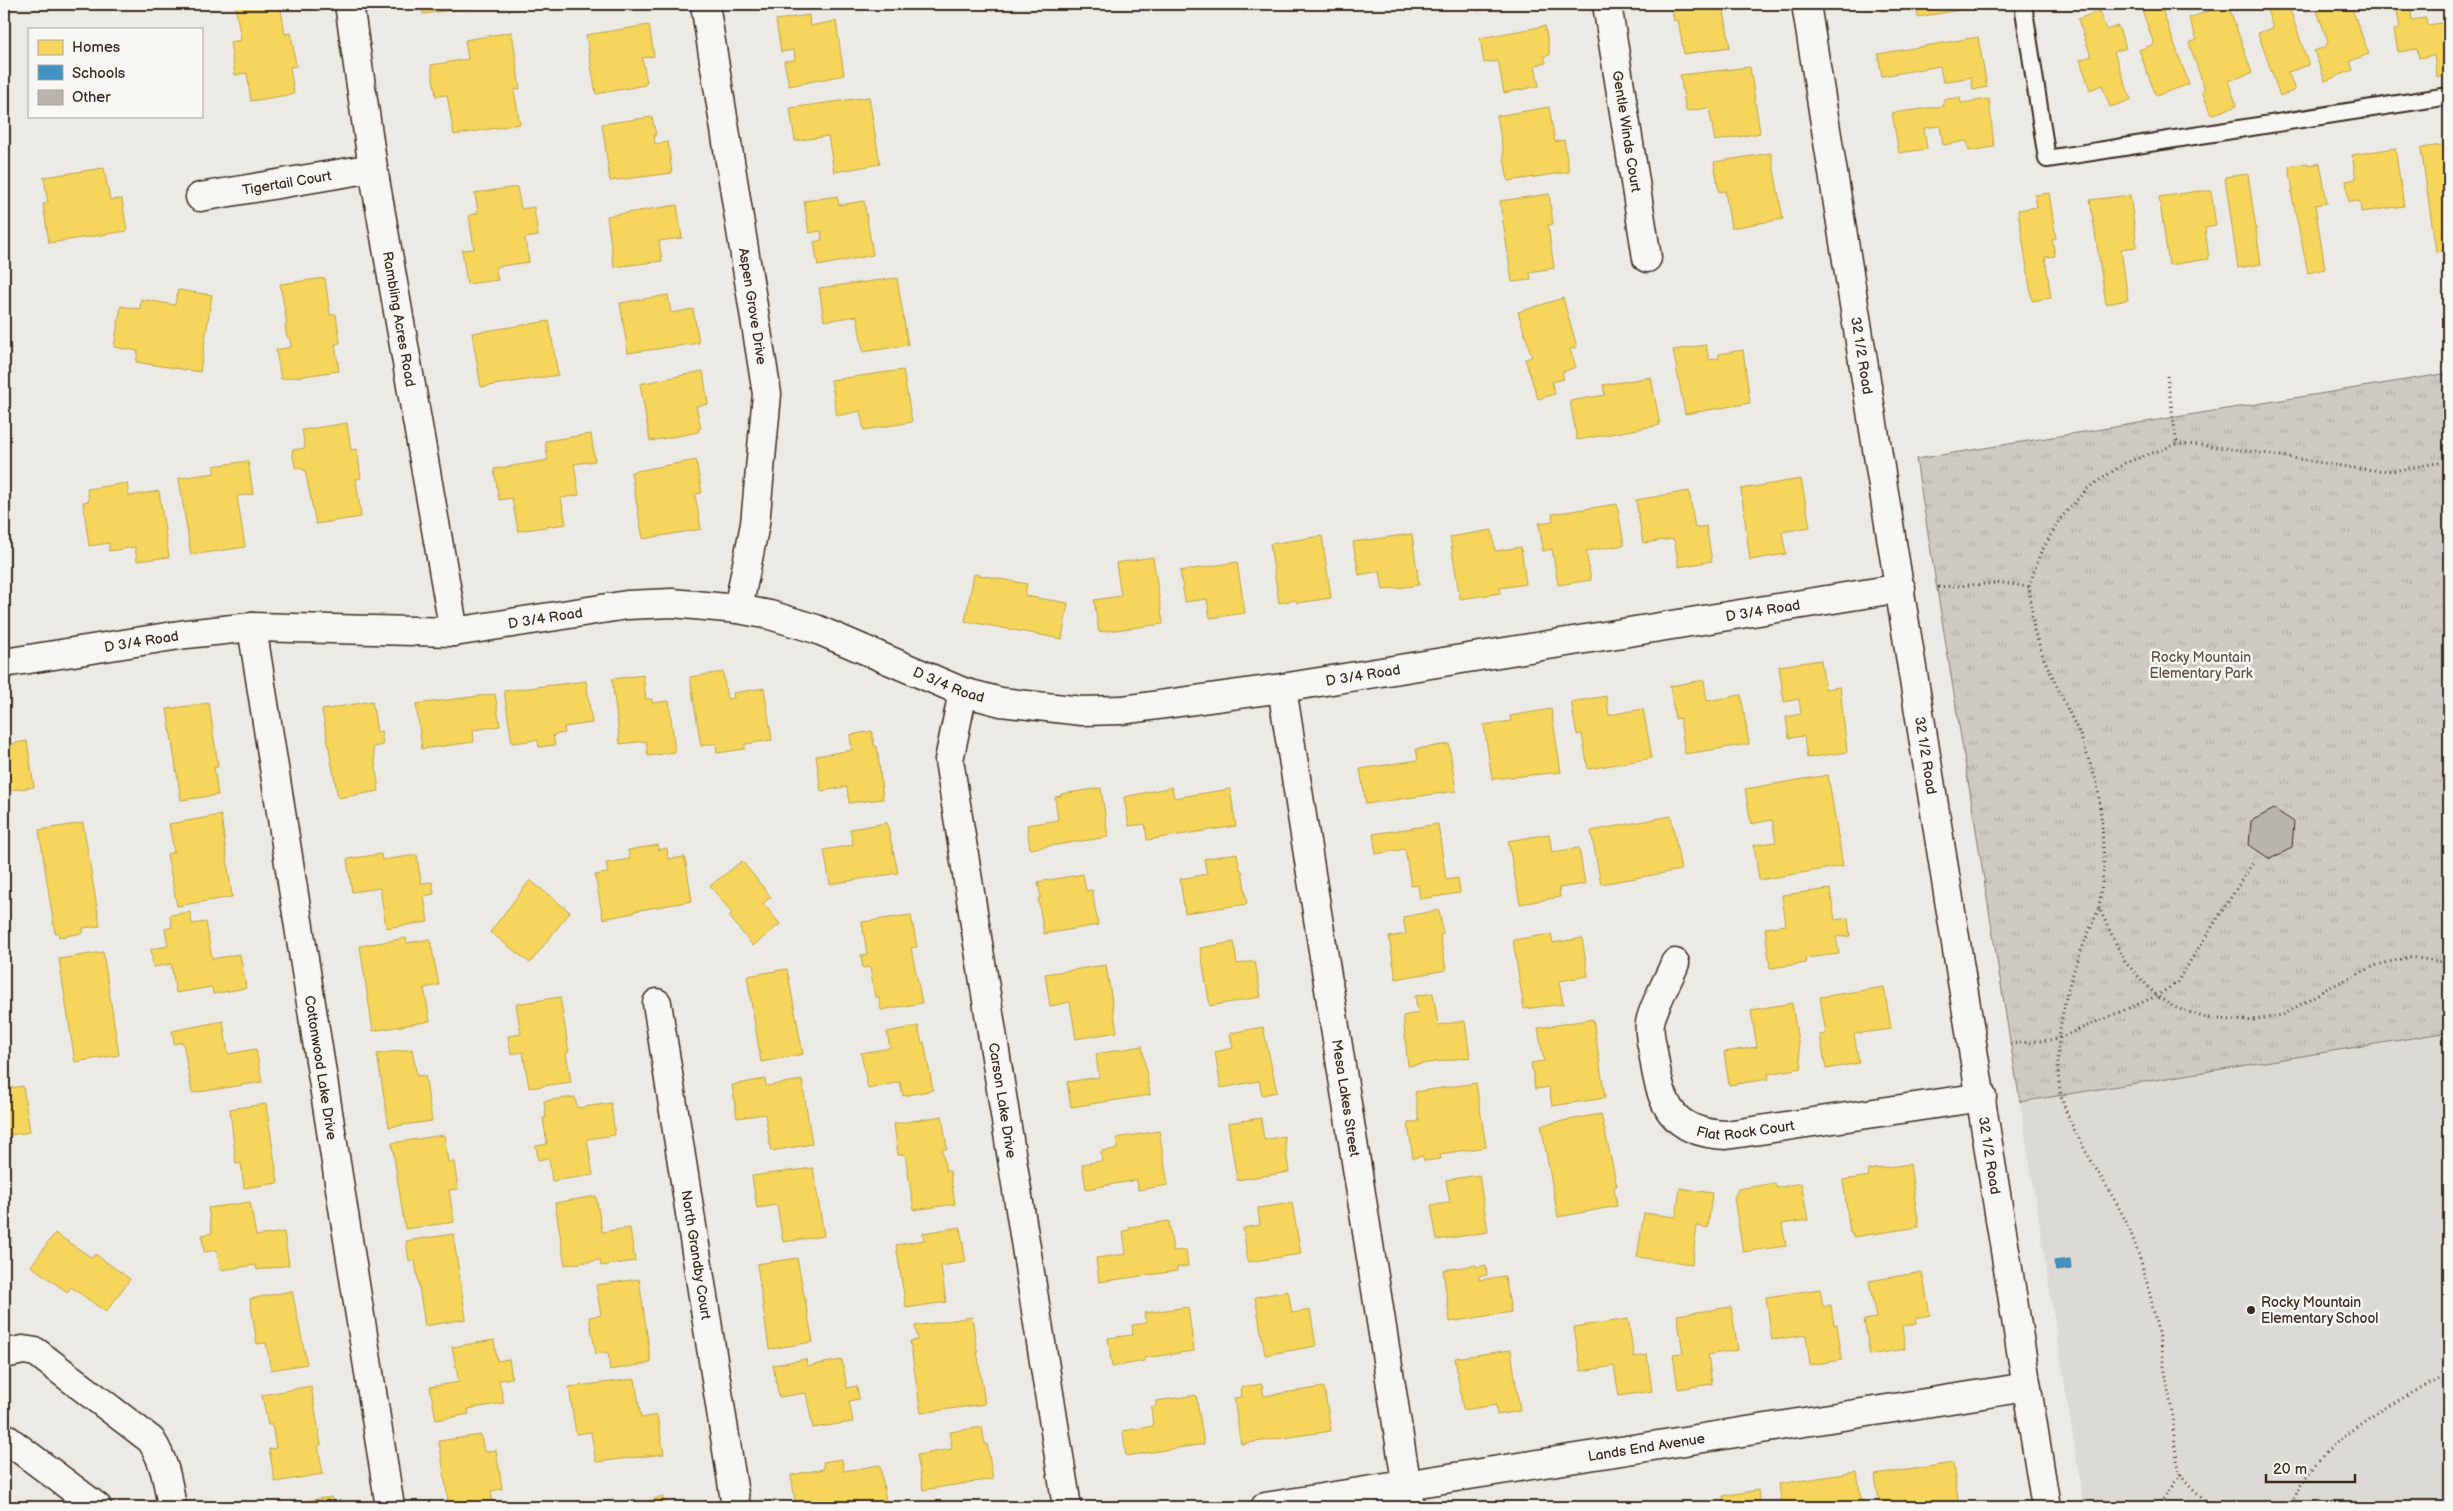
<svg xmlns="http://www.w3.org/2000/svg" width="2453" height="1511" viewBox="0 0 2453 1511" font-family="'Balsamiq Sans',sans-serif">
<defs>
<pattern id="grass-tufts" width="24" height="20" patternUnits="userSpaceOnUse" patternTransform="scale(1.25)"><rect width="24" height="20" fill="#cdcac4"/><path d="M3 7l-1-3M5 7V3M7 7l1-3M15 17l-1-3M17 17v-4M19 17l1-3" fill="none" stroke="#b1aea8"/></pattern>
</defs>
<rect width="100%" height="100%" fill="#ebeae5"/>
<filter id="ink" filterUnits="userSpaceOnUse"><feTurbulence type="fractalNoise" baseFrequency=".02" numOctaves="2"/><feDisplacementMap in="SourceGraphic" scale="10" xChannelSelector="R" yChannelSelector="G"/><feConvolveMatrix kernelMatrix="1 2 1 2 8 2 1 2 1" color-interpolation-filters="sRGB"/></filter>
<g filter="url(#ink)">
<path fill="#dcdad4" d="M2449,1032V1507H2084L2020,1102Z"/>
<path fill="url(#grass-tufts)" stroke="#847a71" d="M2449,373V1032L2020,1102L1916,459Z"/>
<path fill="#f6d55c" stroke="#bea249" d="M235,4H280L285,34L291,33L296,66L290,67L294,94L251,101L247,73L235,75L230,42L241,40Z
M422,4H488V5L423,14Z
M1476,4H1522L1477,11Z
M1671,4H1723L1730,47L1684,54L1678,20L1674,21Z
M1880,4H1971L1972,8L1918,17L1916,6L1881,11Z
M2140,4H2160L2189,84L2156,96L2139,50L2154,44Z
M2228,4L2252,73L2228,81L2237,106L2211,115L2202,91L2205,90L2189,43L2197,40L2189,18Z
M2265,4H2288L2309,65L2288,72L2295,90L2280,96L2258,33L2273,28Z
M2329,4H2350L2369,54L2350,61L2353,70L2325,81L2314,51L2325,47L2328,41L2317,11L2329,6Z
M2396,4H2410L2412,20L2426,18L2427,25L2449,22V75L2437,77L2434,55L2419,58L2417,49L2398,52L2394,30L2400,29Z
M2099,11L2106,30L2118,26L2126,48L2114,52L2131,100L2110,107L2102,85L2090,90L2080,60L2091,56L2078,19Z
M809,15L810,26L836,21L844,75L789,86L784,61L795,60L794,50L781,52L776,20Z
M649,25L654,56L642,58L647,82H645V85L596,94L586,35Z
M1545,26L1550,55L1544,56L1546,63L1535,65L1539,86L1504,93L1498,61L1484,63L1480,38Z
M512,32L520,89L514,90L520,124L454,135L447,95L436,96L431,65L468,59L465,40Z
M1978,37L1987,87L1973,90L1971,77L1943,82L1940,66L1882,76L1878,54Z
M1750,67L1760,133L1715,141L1709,108L1686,111L1680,75Z
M869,97L880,164L834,172L828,136L795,141L790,108Z
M1960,97L1961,103L1989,99L1994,147L1969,151L1967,141L1943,145L1940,126L1924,128L1927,149L1899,153L1892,113L1944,106L1943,100Z
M1549,107L1555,142L1564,140L1569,172L1508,181L1497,116Z
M652,117L656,135H654L655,144L668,142L672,173L610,181L602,124Z
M2449,139V250L2436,252L2421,148L2442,145V140Z
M2395,148L2404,206L2361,212L2360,201L2349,202L2346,181L2356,179L2352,155Z
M1771,153L1783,219L1731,228L1725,191L1719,192L1714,162Z
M2308,163V165L2320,163L2327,203L2315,205L2325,269L2308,273L2291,191H2293L2289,166Z
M104,168L110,200L122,199L127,231L49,243L43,204L48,203L44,177Z
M2248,174L2261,264L2238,268L2225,177Z
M517,187L521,209L534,207L538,236L525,238L529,262L495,267L498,280L467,284L462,250L474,249L469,215L478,213L475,193Z
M2199,191H2211L2216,226L2205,228L2209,259L2169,265L2159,197Z
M2049,193L2056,239H2052L2055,256L2045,257L2051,298L2032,301L2018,210L2037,207L2035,195Z
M1549,194L1553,224L1548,225L1554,268L1530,272L1531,280L1512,282L1500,201Z
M2130,195L2137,247L2121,249L2128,300L2106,304L2090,200Z
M837,196L839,205L864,201L873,255L818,266L814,242L822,240L821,231L809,233L804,201Z
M677,205L682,238L659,241L662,261L614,267L607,216Z
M325,278L330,315L336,314L340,343L335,344L339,371L281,379L276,350L291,347L290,339L287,337L285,326L287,323L280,284Z
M897,278L908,345L863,352L857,316L824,321L819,288Z
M178,290L212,295L200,372L136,362L138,351L114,347L121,306L140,309L141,299L175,305Z
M668,295L671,313L693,309L699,343L628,353L620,303Z
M1563,298L1577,347L1570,349L1576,367L1562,372L1564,379L1552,382L1555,394L1538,399L1525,359L1532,357L1518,312Z
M549,321L558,375L481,387L472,333Z
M1706,345L1709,360L1719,358V354L1743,350L1750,403L1685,414L1673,350Z
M903,370L912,422L864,430L860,411L837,416L831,380Z
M703,371L708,404L696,406L701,428L698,429L699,432L650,441L640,384Z
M1651,377L1660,425L1577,440L1570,401L1605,395L1603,385Z
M347,423L351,450L357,449L361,478L356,479L361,517L316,524L305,470L295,467L292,450L305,448L302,430Z
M591,434L595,461L574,464L579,495L561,498L566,524L518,531L512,498L499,500L494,469L548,460L545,441Z
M696,460L702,493L695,494L701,529L643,539L631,472Z
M248,461L253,494L237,496L245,547L191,555L179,478L215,473L213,466Z
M1801,479L1810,527L1782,532L1786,554L1750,560L1741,489Z
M127,483L129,496L159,491L169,557L137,561L135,547L109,551V543L89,546L83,502L89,501L87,489Z
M1689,491L1695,528L1706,526L1712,561L1679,567L1674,539L1643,543L1636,500Z
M1617,504L1624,545L1586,551L1591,580L1558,585L1552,549L1543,551L1539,523L1553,521L1552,514Z
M1492,530L1495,551L1521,547L1526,584L1500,588L1501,593L1460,599L1450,537Z
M1412,534L1419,585L1383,590L1380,571L1359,575L1353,542Z
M1322,536L1331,598L1297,603L1296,600L1279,603L1270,544Z
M1153,557L1163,624L1099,632L1094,600L1121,596L1116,563Z
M1237,562L1245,613L1210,618L1207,599L1185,602L1180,571Z
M974,574L1027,584L1025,596L1068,603L1062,639L965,621Z
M1821,660L1825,689L1840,687L1847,752L1807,758L1804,736L1789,738L1786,717L1801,714L1799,699L1784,702L1779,666Z
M723,672L727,699L734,698L733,693L764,688L772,740L745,744V749L717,753L716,743L701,746L690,677Z
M643,675L646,699H652V703L669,701L675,752L648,756L646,741L620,744L612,679Z
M1704,680L1707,701L1741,695L1749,744L1685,754L1680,718L1675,719L1670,686Z
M586,681L592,723L564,727L565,733L553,735L555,745L539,747L538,740L512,743L504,691Z
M495,694L500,726L473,730L474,742L422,749L416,704Z
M1606,696L1609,715L1643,709L1652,758L1588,769L1582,734L1577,735L1571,702Z
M372,701L377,732L381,731L383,745L373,747L379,791L338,798L322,710Z
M209,703L218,767H214L218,795L181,800L167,709Z
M1551,709L1561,772L1492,779L1484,725L1511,721L1510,716Z
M872,731L874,746H877L883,799L849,803L847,787L821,791L816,756L852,750L850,735Z
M27,741L34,787L4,791V745Z
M1449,744L1456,791L1366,804L1360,769L1418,760L1416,749Z
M1828,775L1843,866L1759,880L1754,845L1776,842L1772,820L1751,824L1745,789Z
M1172,787L1174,798L1230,789L1236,826L1147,840L1145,824L1129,826L1124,797Z
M1101,788L1108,837L1030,849L1027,825L1058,820L1055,797L1061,796V794Z
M221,815L232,897L177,906L167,854L174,852L169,824Z
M1671,816L1681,870L1601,884L1591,831Z
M83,823L100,926L83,928V933L59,937L58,932L55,933L39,830Z
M887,823L898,873L830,884L824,850L853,845L850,829Z
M1438,824L1446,880L1458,878L1460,893L1420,899L1418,885L1411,886L1405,849L1376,854L1373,834Z
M1549,834L1552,852L1579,848L1585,884L1559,888L1560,897L1520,904L1508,841Z
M658,845V850L667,848L668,859L685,857L692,901L634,911V913L603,919L595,875L608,873L606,863L630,859L628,850Z
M1237,853L1240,870H1242L1247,904L1185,913L1180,879L1207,874L1204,859Z
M381,854L382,860L417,855L421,883L432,882L434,894L424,896L428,922L386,928L380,888L352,892L347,859Z
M742,861L771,897L763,903L780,924L753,946L729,916L732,913L710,886Z
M1083,874L1086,891L1092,890L1098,925L1044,934L1038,898H1041L1038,882Z
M530,880L570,912L530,963L490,932Z
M1830,889L1835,920L1848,918L1850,936L1836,937L1839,954L1805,958L1806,963L1770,968L1765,928L1786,925L1782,895Z
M1439,910L1443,934L1440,935L1446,970L1396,979L1389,937L1406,934L1403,917Z
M190,912L192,924L206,922L212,959L240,954L246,988L213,994L212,987L176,993L171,964L153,967L151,949L168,946L165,929L172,927L170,915Z
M911,915L917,947L911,948L922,1003L881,1010L879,997H875L870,967L863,968L861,955L867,954L862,922Z
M1551,934L1553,943L1582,938L1588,976L1559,981L1563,1004L1524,1009L1513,940Z
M406,938L407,943L430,939L439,985L424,988L430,1021L373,1031L360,946Z
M1234,942L1237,964L1255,961L1261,997L1210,1006L1200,948Z
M103,952L119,1055L75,1062L59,959Z
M1106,965L1117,1032L1076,1039L1070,1002L1050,1006L1045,974Z
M787,969L803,1054L761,1062L747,976Z
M1884,987L1891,1029L1854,1034L1859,1063L1826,1069L1820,1035L1826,1034L1820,997Z
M1433,993L1438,1025L1465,1021L1470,1057L1408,1066L1403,1016L1418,1013L1415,996Z
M560,997L569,1052L566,1053L571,1082L529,1088L523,1052L511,1054L508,1036L521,1034L516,1004Z
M1792,1003L1802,1068L1768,1074L1769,1079L1729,1085L1724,1052L1757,1047L1751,1010Z
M1593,1019L1605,1098L1552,1106L1549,1087L1535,1089L1531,1063L1544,1061L1538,1028Z
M223,1021L228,1054L256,1049L262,1082L192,1093L183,1042L174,1044L172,1031Z
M918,1026L922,1043L924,1042L933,1090L903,1096L900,1082L868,1089L861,1053L890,1048L887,1032Z
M1263,1027L1277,1092L1262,1095L1259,1081L1221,1088L1215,1052L1233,1048L1230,1033Z
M1142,1046L1150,1095L1071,1107L1067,1082L1099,1077L1096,1054Z
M412,1049L417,1076L425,1075L432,1121L389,1127L377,1054Z
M765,1079L766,1086L802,1080L812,1144L771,1151L765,1114L737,1118L732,1085Z
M1476,1083L1486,1147L1440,1154L1441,1159L1424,1161L1423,1156L1413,1158L1408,1123L1419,1121L1415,1092Z
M23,1086L30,1132L4,1136V1089Z
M575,1097L577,1108L611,1103L615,1135L587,1139L593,1175L552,1181L549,1158L538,1160L536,1146L547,1144L543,1118H546L544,1101Z
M266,1104L278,1183L244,1188L241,1163L236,1164L230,1109Z
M1601,1114L1617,1186L1614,1187L1617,1206L1558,1217L1541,1125Z
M942,1116L947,1149H942L946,1171H950L955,1204L914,1210L905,1154L898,1155L894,1124Z
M1261,1118L1264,1140L1284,1136L1289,1172L1237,1180L1228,1123Z
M1159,1131L1168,1185L1138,1190L1137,1180L1086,1189L1082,1164L1102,1161L1101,1151L1117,1149L1116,1138Z
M444,1135L448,1162H454L458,1189L449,1190L454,1222L405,1229L392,1143Z
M1910,1164L1919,1227L1853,1237L1852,1233H1850L1843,1180L1869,1176L1868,1170Z
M813,1168L824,1236L783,1242L777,1205L757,1208L752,1176Z
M1479,1175L1488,1232L1437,1240L1431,1205L1450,1203L1446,1180Z
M1775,1183L1776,1188L1801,1183L1808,1220L1782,1224L1786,1246L1743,1252L1734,1198L1738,1189Z
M1680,1188L1712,1193L1708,1228L1697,1226L1692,1264L1637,1257L1644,1213L1676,1217Z
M596,1196L602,1232L630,1228L635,1261L601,1266L600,1260L565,1265L555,1203Z
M250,1202L256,1236L284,1232L289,1265L257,1270L256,1265L220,1270L217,1250L204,1252L202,1235L212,1233L208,1208Z
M1292,1203L1301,1254L1248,1262L1243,1228L1260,1225L1258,1208Z
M1169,1221L1173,1251L1186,1250L1188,1266L1177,1267V1271L1099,1282L1096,1258L1126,1254L1123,1231L1130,1230L1129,1227Z
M960,1227L966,1262L941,1266L946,1302L906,1308L896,1245L924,1240L923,1233Z
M55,1233L92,1258L95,1254L130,1279L106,1312L71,1287L67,1292L31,1266Z
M453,1234L466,1319L425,1326L415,1260L409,1261L406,1241Z
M797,1258L813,1342L769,1349L757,1264Z
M1476,1265L1477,1267L1486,1265L1487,1275L1479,1276V1280L1505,1276L1511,1312L1450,1322L1443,1270Z
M1922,1272L1930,1315L1916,1318L1917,1323L1902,1326L1905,1349L1870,1355L1864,1320L1876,1318L1869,1281Z
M639,1279L651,1363L610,1370L608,1352L596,1354L589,1317L601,1315L596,1285Z
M1820,1289L1823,1307L1831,1305L1834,1325L1837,1324L1842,1360L1810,1365L1806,1335L1772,1340L1766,1297Z
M292,1291L307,1364L271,1370L266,1343L257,1344L250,1299Z
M1288,1291L1292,1313L1310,1310L1316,1346L1265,1355L1255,1297Z
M1188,1307L1194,1351L1144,1358V1361L1112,1367L1108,1338L1133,1335L1132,1325L1146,1323L1144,1313Z
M1731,1307L1738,1350L1708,1355L1712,1384L1678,1389L1673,1354L1683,1353L1677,1315Z
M972,1317L985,1404L921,1413L910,1341L918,1340L915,1326Z
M1628,1319L1634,1357L1647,1355L1652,1391L1619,1396L1614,1366L1581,1371L1574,1327Z
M494,1340L497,1361L509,1359L512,1378L499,1380L504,1403L468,1409L469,1414L436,1420L430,1387L459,1382L452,1347Z
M1511,1350L1520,1411L1497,1415L1496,1405L1463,1410L1455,1358Z
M806,1359L807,1366L842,1360L847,1388L857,1386L859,1399L849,1401L853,1422L813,1428L806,1393L779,1397L773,1365Z
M635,1379L641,1418L657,1415L664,1454L596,1462L591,1432L576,1434L569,1387Z
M1262,1384L1264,1396L1324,1387L1331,1431L1241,1444L1234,1398L1242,1397L1241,1387Z
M311,1386L321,1445L318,1446L323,1474L275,1482L269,1449L276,1448L272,1425H268L262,1395Z
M1196,1395L1204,1444L1126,1456L1123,1431L1153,1426L1151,1407L1156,1406V1401Z
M982,1427L985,1444H987L993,1479L923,1490L917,1455L952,1449L950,1432Z
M481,1435L484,1452L496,1450L502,1489L491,1491L493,1507H449L439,1441Z
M842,1459L844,1471L880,1465L887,1507H796L791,1475L824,1469L823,1462Z
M1953,1463L1959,1507H1880L1875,1475Z
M1857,1472L1862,1507H1782L1779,1484Z
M1758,1490L1760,1507H1725L1723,1496Z
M662,1496L667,1507H635Z
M331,1497L333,1507H293V1503Z"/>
<path fill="#4393c3" stroke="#417492" d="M2070,1259L2071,1269L2056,1271L2054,1261Z"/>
<path fill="#bab4ae" stroke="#3b2a1e" d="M2274,809L2294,822L2292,848L2270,859L2249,845L2251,821Z"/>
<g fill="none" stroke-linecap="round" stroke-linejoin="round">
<defs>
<path id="lane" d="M2023,4L2047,159L2449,96"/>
<g id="street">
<path id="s1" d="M349,4L373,168L454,632"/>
<path id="s2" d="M705,4L767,394L755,524L738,609"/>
<path id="s3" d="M1607,4L1647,258"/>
<path id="s4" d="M200,197L373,168"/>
<path id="s5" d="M252,627L390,1507"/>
<path id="s6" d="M4,663L186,634L252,627L454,632L627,605L672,603L738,609L770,615L816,629L963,692L1001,702L1082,711L1122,710L1282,688L1901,588"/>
<path id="s7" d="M1282,688L1410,1507"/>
<path id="s8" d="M963,692L949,760L1067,1507"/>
<path id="s9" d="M1675,963C1669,979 1652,1008 1650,1023C1648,1033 1653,1048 1654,1058C1661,1105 1672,1133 1726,1135L1982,1097"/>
<path id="s10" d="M657,1003L736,1507"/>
<path d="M4,1354L23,1350L36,1352L151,1440C165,1462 168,1483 172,1507"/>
<path d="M4,1437L97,1507"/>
<path id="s11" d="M1265,1507L2027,1387"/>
</g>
<g id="secondary">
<path id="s12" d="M1806,4L2046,1507"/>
</g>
</defs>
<use href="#lane" stroke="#3b2a1e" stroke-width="20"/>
<use href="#street" stroke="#3b2a1e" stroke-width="31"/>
<use href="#secondary" stroke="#3b2a1e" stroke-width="31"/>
<path stroke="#3b2a1e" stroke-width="3" stroke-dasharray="1 4" stroke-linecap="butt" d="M2167,376L2177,444
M2449,461L2392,471L2360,469L2263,453L2202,445L2177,444L2125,463L2088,488L2060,519L2040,554L2029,587L2034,630L2044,659L2080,735L2097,783L2102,824L2104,866L2099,908L2125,962L2157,996L2174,1007L2206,1018L2247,1021L2283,1015L2326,989L2377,965L2410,957L2449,963
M1938,587L2002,583L2029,587
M2099,909C2073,964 2053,1022 2059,1084C2063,1126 2110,1185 2128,1226C2152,1282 2160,1346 2171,1406C2174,1425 2174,1457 2181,1474C2184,1483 2203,1499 2211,1507
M2010,1044L2057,1039L2157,996L2177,982L2254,861
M2157,1507L2181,1474
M2290,1507C2294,1498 2298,1488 2304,1479C2338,1430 2390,1404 2442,1378L2449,1377"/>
<use href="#lane" stroke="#f6f6f2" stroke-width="16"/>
<use href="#street" stroke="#f6f6f2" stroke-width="28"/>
<use href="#secondary" stroke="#f6f6f2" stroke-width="28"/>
</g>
</g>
<circle fill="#3b2a1e" stroke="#f6f6f2" stroke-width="2" cx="2251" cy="1310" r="5"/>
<g text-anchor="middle" stroke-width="5" stroke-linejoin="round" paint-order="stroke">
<g font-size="14" fill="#3b2a1e" stroke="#f6f6f2">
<text dy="5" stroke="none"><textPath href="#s3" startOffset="129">Gentle Winds Court</textPath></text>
<text dy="5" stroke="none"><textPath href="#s4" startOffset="88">Tigertail Court</textPath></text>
<text dy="5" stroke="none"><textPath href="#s2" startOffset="306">Aspen Grove Drive</textPath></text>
<text dy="5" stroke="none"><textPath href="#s1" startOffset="319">Rambling Acres Road</textPath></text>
<text dy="5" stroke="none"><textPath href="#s12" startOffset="356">32 1/2 Road</textPath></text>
<text dy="5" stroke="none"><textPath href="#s6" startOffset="1789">D 3/4 Road</textPath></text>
<text dy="5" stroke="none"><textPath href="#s6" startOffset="545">D 3/4 Road</textPath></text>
<text dy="5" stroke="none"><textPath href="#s6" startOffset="139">D 3/4 Road</textPath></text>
<text dy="5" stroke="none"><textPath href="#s6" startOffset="1384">D 3/4 Road</textPath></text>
<text dy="5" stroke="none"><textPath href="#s6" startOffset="964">D 3/4 Road</textPath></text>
<text dy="5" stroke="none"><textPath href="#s12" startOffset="761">32 1/2 Road</textPath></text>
<text dy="5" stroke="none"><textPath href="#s5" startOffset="446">Cottonwood Lake Drive</textPath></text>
<text dy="5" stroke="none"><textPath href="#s7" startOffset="415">Mesa Lakes Street</textPath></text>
<text dy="5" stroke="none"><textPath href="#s8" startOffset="414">Carson Lake Drive</textPath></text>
<text dy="5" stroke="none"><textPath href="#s9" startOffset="239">Flat Rock Court</textPath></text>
<text dy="5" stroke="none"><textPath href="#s12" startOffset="1166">32 1/2 Road</textPath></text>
<text dy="5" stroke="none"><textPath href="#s10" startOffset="255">North Grandby Court</textPath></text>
<text dy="5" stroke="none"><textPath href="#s11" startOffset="386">Lands End Avenue</textPath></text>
</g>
<g font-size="14" fill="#605248" stroke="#f6f6f2">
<text x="2201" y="662">Rocky Mountain<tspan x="2201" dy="16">Elementary Park</tspan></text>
</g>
<g font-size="14" fill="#3b2a1e" stroke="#f6f6f2" text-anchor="start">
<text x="2261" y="1307">Rocky Mountain<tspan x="2261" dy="16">Elementary School</tspan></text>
</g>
</g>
<rect width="2453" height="1511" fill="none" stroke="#f6f6f2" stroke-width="20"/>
<rect x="10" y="10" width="2433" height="1491" fill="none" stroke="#3b2a1e" stroke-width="2" filter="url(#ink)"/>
<rect x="28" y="28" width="175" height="90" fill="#f6f6f2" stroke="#aba49d"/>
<rect x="38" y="40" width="25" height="15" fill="#f6d55c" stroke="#aba49d"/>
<text x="72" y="52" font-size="15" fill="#3b2a1e">Homes</text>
<rect x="38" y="65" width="25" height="15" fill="#4393c3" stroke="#aba49d"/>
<text x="72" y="78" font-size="15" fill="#3b2a1e">Schools</text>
<rect x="38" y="90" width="25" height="15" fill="#bab4ae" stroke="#aba49d"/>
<text x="72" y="102" font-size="15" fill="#3b2a1e">Other</text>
<path d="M2266 1474v8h89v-8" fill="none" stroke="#3b2a1e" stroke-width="2.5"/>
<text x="2273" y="1474" font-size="15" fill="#3b2a1e" stroke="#f6f6f2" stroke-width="4" paint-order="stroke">20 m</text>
</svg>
